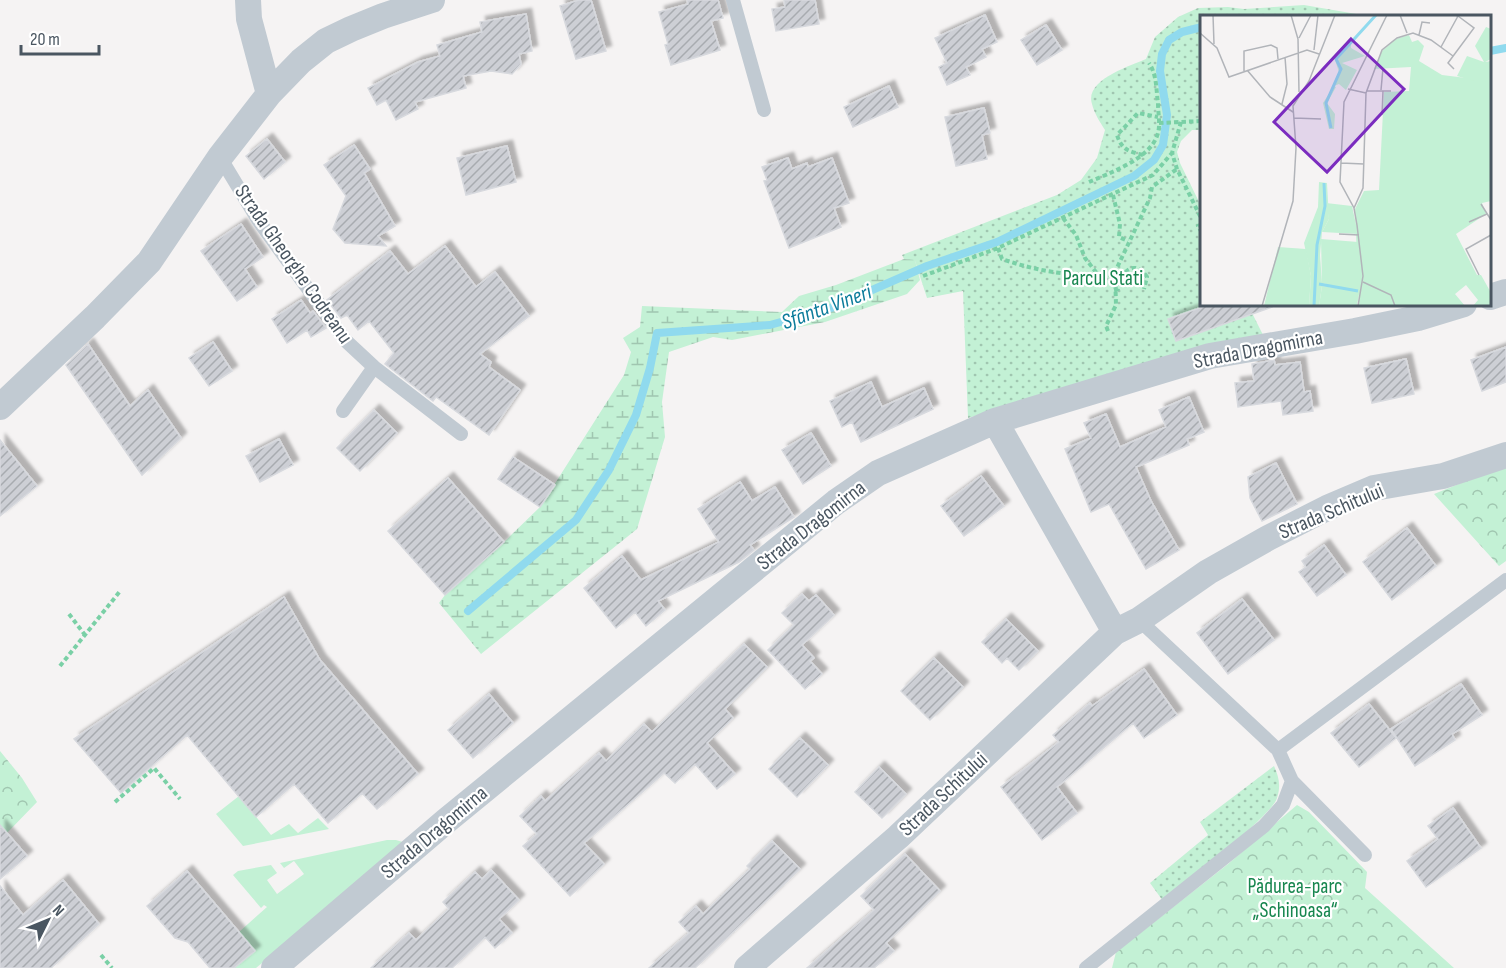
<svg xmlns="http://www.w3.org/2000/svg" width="1506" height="968" viewBox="0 0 1506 968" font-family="'Sofia Sans Condensed',sans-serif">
<defs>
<pattern id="grass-dots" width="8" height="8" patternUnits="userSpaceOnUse" patternTransform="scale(1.5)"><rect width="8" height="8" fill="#c3f1d5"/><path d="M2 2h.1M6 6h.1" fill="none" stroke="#a0c6b0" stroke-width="1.8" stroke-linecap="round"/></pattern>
<pattern id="forest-crowns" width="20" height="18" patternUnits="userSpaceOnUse" patternTransform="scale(1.5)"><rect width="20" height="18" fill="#c3f1d5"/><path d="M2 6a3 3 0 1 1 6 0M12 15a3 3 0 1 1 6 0" fill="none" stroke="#a0c6b0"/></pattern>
<pattern id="wetland-marsh" width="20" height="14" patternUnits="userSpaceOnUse" patternTransform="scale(1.5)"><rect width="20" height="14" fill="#c3f1d5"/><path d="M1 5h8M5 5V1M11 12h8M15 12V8" fill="none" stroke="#a0c6b0"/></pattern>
<pattern id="building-hatch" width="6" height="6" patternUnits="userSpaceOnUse" patternTransform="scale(1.5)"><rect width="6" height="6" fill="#cdcfd5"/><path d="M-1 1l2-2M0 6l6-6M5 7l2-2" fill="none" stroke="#a8abb0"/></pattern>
<filter id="shadow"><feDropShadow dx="5.5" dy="-5.5" stdDeviation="1.5" flood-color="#0004"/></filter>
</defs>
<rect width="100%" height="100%" fill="#f5f3f3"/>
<path fill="url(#grass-dots)" d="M1304,5L1368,16H1202L1201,130H1192L1181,141L1177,152L1180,163L1201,206L1202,304L1248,305L1263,335L968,418L963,291L927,298L915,261L904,259L902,255L1057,195L1081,180L1097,158L1105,130C1100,122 1094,113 1092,104C1084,80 1130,66 1146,59L1155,37L1178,17L1198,8L1228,7L1244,9Z
M1274,766C1279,777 1281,786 1277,798C1272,816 1182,885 1163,901L1150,883L1208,835L1200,822Z"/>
<path fill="url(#forest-crowns)" d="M1506,465V561L1499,566L1434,494Z
M0,751L22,778L37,802L7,833L0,826Z
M1297,805L1309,812L1367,872L1365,888L1454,968H1112L1116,952L1228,864Z"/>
<path fill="url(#wetland-marsh)" d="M904,259L915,260L920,280L907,294L825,322L732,340L713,337L669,352L662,402L665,437L637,529L481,654L439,603L445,595L504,542L540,507L624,375L631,352L623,338L640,327L642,306L782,312L799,296L836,285Z"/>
<path fill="#c3f1d5" d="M239,796L271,835L289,824L298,833L318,818L329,829L243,846L216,814Z
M387,840H396L406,843L256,968H234L254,951L239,932L267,907L264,905L261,908L233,875L238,871L271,865L277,873L267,880L277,894L304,874L294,861L284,868L280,863Z"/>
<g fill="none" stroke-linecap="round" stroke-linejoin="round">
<path stroke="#90daee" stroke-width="8" d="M1490,51L1506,48
M468,611L576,520L609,470L636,415L650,368L657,333L770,325L831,308L927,266L997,242L1134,176L1154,160L1163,145L1167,115L1160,71L1162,54L1169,40L1182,32L1202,27"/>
</g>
<path fill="url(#building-hatch)" stroke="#d7d9de" stroke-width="1.5" filter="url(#shadow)" d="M579,0H591L606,51L576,59L560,6Z
M687,0H718L723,18L711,21L720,50L671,65L665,45L668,44L659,12L688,4Z
M784,0H815L819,24L776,31L772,9L785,7Z
M526,14L532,51L519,54L521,64L512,74L491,71L463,76L466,88L415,102L418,109L396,120L386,100L377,105L368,88L418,62L440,56L437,45L482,32L480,22Z
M985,15L997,42L982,49L986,57L966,67L970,75L947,85L939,67L947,63L935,38Z
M1046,25L1062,50L1037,65L1021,40Z
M889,86L898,107L853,127L844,107Z
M984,108L990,133L982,135L987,159L956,166L945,117Z
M267,139L285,162L264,179L246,156Z
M354,145L370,169L364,173L395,226L378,236L386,246L345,243L333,229L346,196L324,165Z
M507,146L516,182L466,195L457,158Z
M788,158L792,169L807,163L808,167L832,158L849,203L834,208L841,227L789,248L764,181L767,180L762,167Z
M241,224L263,257L245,269L257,287L237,301L201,251Z
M445,246L476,287L495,272L529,316L480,354L491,362L489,367L520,390L489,435L436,397L433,401L385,364L394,353L369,321L358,330L347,315L341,318L327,300L390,251L408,274Z
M301,300L310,313L313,311L326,328L311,337L307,330L287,343L272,319Z
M1211,304H1271L1272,307L1176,341L1168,319Z
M213,342L232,371L209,386L189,358Z
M88,344L130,406L148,390L181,438L142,475L66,365Z
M1506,347V382L1482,391L1471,360Z
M1406,359L1414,394L1372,403L1364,368Z
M1274,360L1275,365L1300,362L1304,392L1310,391L1313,411L1283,415L1281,401L1238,407L1235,383L1254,381L1252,364Z
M871,382L882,407L924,388L933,409L861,442L852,422L842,427L830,401Z
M1189,397L1204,432L1187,439L1189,445L1136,467L1151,501L1179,550L1146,569L1109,504L1091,512L1065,449L1091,438L1084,423L1106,414L1120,447L1166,427L1159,410Z
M374,410L397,433L360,471L337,448Z
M811,433L831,466L803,484L782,450Z
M279,439L293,465L260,482L246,456Z
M0,440L37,486L0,516Z
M513,457L555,485L540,507L498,479Z
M1276,463L1297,504L1262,521L1250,498L1248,477Z
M981,476L1004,506L964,536L941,506Z
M448,478L504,542L445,595L388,531Z
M740,482L752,501L775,487L794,517L750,545L754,550L739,562L658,601L665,610L646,626L635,612L616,628L584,588L622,556L641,580L719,542L698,509Z
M1407,528L1436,566L1392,600L1363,562Z
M1324,545L1346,575L1317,596L1299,572L1306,567L1302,561Z
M802,594L809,601L816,595L834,615L802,645L814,658L810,661L822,674L805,689L768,650L794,625L782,613Z
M284,597L320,660L418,774L377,809L362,793L328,823L294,784L256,817L187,735L121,793L74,739Z
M1242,599L1274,640L1228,674L1197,633Z
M1006,619L1038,651L1019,670L1007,658L1002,663L982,642Z
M744,644L767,667L725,709L733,718L707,743L735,774L717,789L695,764L675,783L664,773L584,843L604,864L570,896L523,846L537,834L520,816L541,796L545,801L599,753L606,761L644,724L652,732Z
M934,658L963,687L930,720L901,691Z
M1144,669L1177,715L1144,738L1133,723L1057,787L1077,813L1042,840L1001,787L1059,742L1053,735L1090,703L1092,706Z
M1461,684L1482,715L1452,734L1455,740L1415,766L1391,729Z
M489,694L513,723L473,758L448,730Z
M1369,704L1396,738L1359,767L1331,733Z
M800,738L828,765L797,797L769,769Z
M879,767L906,794L882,818L855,792Z
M1453,808L1481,848L1426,887L1407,861L1438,839L1428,826Z
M0,825L27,856L0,879Z
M772,841L800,869L695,968H649L689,933L679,922L696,906L703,914L750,869L747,866Z
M905,854L940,891L886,943L894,951L874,968H807L874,910L861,896Z
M491,870L519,900L499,919L512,933L495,948L485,937L452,968H371L409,933L416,940L449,909L443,902L475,872L482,879Z
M187,871L255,951L234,968H210L188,942L175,938L147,906Z
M63,880L99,924L51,968H0V886L23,915Z"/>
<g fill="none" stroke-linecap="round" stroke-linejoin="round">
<path stroke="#7ad0a6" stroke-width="4" stroke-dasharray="4.5 3" stroke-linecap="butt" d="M1181,122L1172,153L1177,169L1202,220
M1159,123L1202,121
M1143,155C1128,151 1122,150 1117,135L1138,113L1158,117
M1089,182C1110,173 1149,159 1157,136C1161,126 1158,114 1158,103C1156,89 1157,75 1149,63
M1113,195L1120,224L1119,237L1128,241
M1063,218L1076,235L1085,258L1099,276
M1202,224L1198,226L1202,233
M998,248L1002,259C1039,272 1076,277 1114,275
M923,276L998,248L1153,175L1172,153
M1114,290L1118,289C1121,272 1134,258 1147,277L1144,289
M1108,331L1106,326L1116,305L1115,272L1150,198L1152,187L1177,169
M69,614L85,635
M60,666L121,590
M115,802L154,768L180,799
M101,955L112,968"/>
<path stroke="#c1cad2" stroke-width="14" d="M733,0L764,110
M220,157L258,220L346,341L374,367L461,434
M343,411L374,367
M1139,620L1278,750L1292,781L1365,855
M1278,750L1506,580
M1086,968L1264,826L1283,805L1292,781"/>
<path stroke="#c1cad2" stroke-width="26" d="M248,0L249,19L269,94
M1490,297L1506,292
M0,407L95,317L149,262L220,157L269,94L301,61L326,41L351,29L383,16L432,0
M995,421L1115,632
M274,968L446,821L836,502L878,473L995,421L1210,356L1355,331L1418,318L1464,304
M747,968L898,837L1115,632L1139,620L1208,572L1268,538L1327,508L1374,488L1443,476L1506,455"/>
</g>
<g text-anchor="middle" stroke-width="4.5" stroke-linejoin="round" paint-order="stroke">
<g font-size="21" fill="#4a5661" stroke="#fff">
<text transform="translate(294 264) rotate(55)" y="7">Strada Gheorghe Codreanu</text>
<text transform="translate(1258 349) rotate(-11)" y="7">Strada Dragomirna</text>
<text transform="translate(1331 511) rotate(-23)" y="7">Strada Schitului</text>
<text transform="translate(811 525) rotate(-38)" y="7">Strada Dragomirna</text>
<text transform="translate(943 794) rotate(-43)" y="7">Strada Schitului</text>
<text transform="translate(434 832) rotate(-40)" y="7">Strada Dragomirna</text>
</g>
<g font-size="21" fill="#17864f" stroke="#fff">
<text x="1103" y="285">Parcul Stati</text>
<text x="1295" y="893">Pădurea-parc<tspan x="1295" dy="24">„Schinoasa“</tspan></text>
</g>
<g font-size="22" font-style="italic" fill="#0c7c9b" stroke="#fff">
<text transform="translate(826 306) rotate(-20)" y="8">Sfânta Vineri</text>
</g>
</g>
<g transform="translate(1200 15)">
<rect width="291" height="291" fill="#f5f3f3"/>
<path d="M151,28V33L165,41L142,48L157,55L146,75L139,69L134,71L139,57L135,45Z" fill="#c3f1d5"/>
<path d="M209,20L212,27L218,25L224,31L219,46L242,60L291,66V186L282,188L286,199L256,219L277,260H281L290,276L291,291H273L278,285L266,270L255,279L265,291H159L155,194L164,176L179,175L184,77L209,76L211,52L174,54L182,36L196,24ZM119,167L127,168L129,204L122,217L120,240L122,268L159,276L122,271L119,291H109L111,261L104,228L118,192Z" fill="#c3f1d5"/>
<path d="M134,71L136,72L127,88L135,99L134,114H129L123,88Z" fill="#c3f1d5"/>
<path d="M286,12L291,14V44L285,47L291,46V66L277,67L257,61L267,41L284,47L275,31ZM126,188L152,191L158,219L122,217L129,204ZM121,224L158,227L162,261L157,291H119L122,271L150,275L122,268ZM78,232L106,234L111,261L109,291H64Z" fill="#c3f1d5"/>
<path fill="none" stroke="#90daee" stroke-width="3" d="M131,113L126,88L141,54L136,44L176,0M119,269L158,276M114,291L117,230L125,191L124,168"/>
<path fill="none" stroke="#b1b4b9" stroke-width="1.5" d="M13,0L14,29M91,0L98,24L99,77M200,0L207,18M0,18L17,33L29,62L107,35L119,39M219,20L222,7L230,8M99,23L111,0M241,32L258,1L255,0M114,35L118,0M254,54L248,48L274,13L258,1M47,55L70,82L93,97M44,56V36L71,30L77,33L78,44M148,74L166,78M181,75L183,53M166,76H191M82,89L87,69L85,42M182,100L183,76M94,103L121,104M141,148L164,149M281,189L291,205M154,193L163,173L166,78L182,35L197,23L213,18L231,25L253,41M269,207L287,199M139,219L159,220M279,260L266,234L291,220M163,267L191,280L195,291M62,291L93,186L96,133L93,91L109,66L135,0M158,291L163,261L157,210L154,193L140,167L144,87L187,0"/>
<path fill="#7b2cbf" fill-opacity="0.15" stroke="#7b2cbf" stroke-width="3" d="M151,24L204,74L127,157L74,107Z"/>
<rect width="291" height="291" fill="none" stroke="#4a5661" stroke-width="3"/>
</g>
<g transform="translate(48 920) rotate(47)" stroke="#ffffff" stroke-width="4.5" paint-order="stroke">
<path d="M0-4.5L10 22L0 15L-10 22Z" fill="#4a5661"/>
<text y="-9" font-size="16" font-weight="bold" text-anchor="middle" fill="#4a5661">N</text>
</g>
<path d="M21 45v9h78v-9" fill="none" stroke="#4a5661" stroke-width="3"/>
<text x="30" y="45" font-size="18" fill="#4a5661" stroke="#ffffff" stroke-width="4.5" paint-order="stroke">20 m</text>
</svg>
